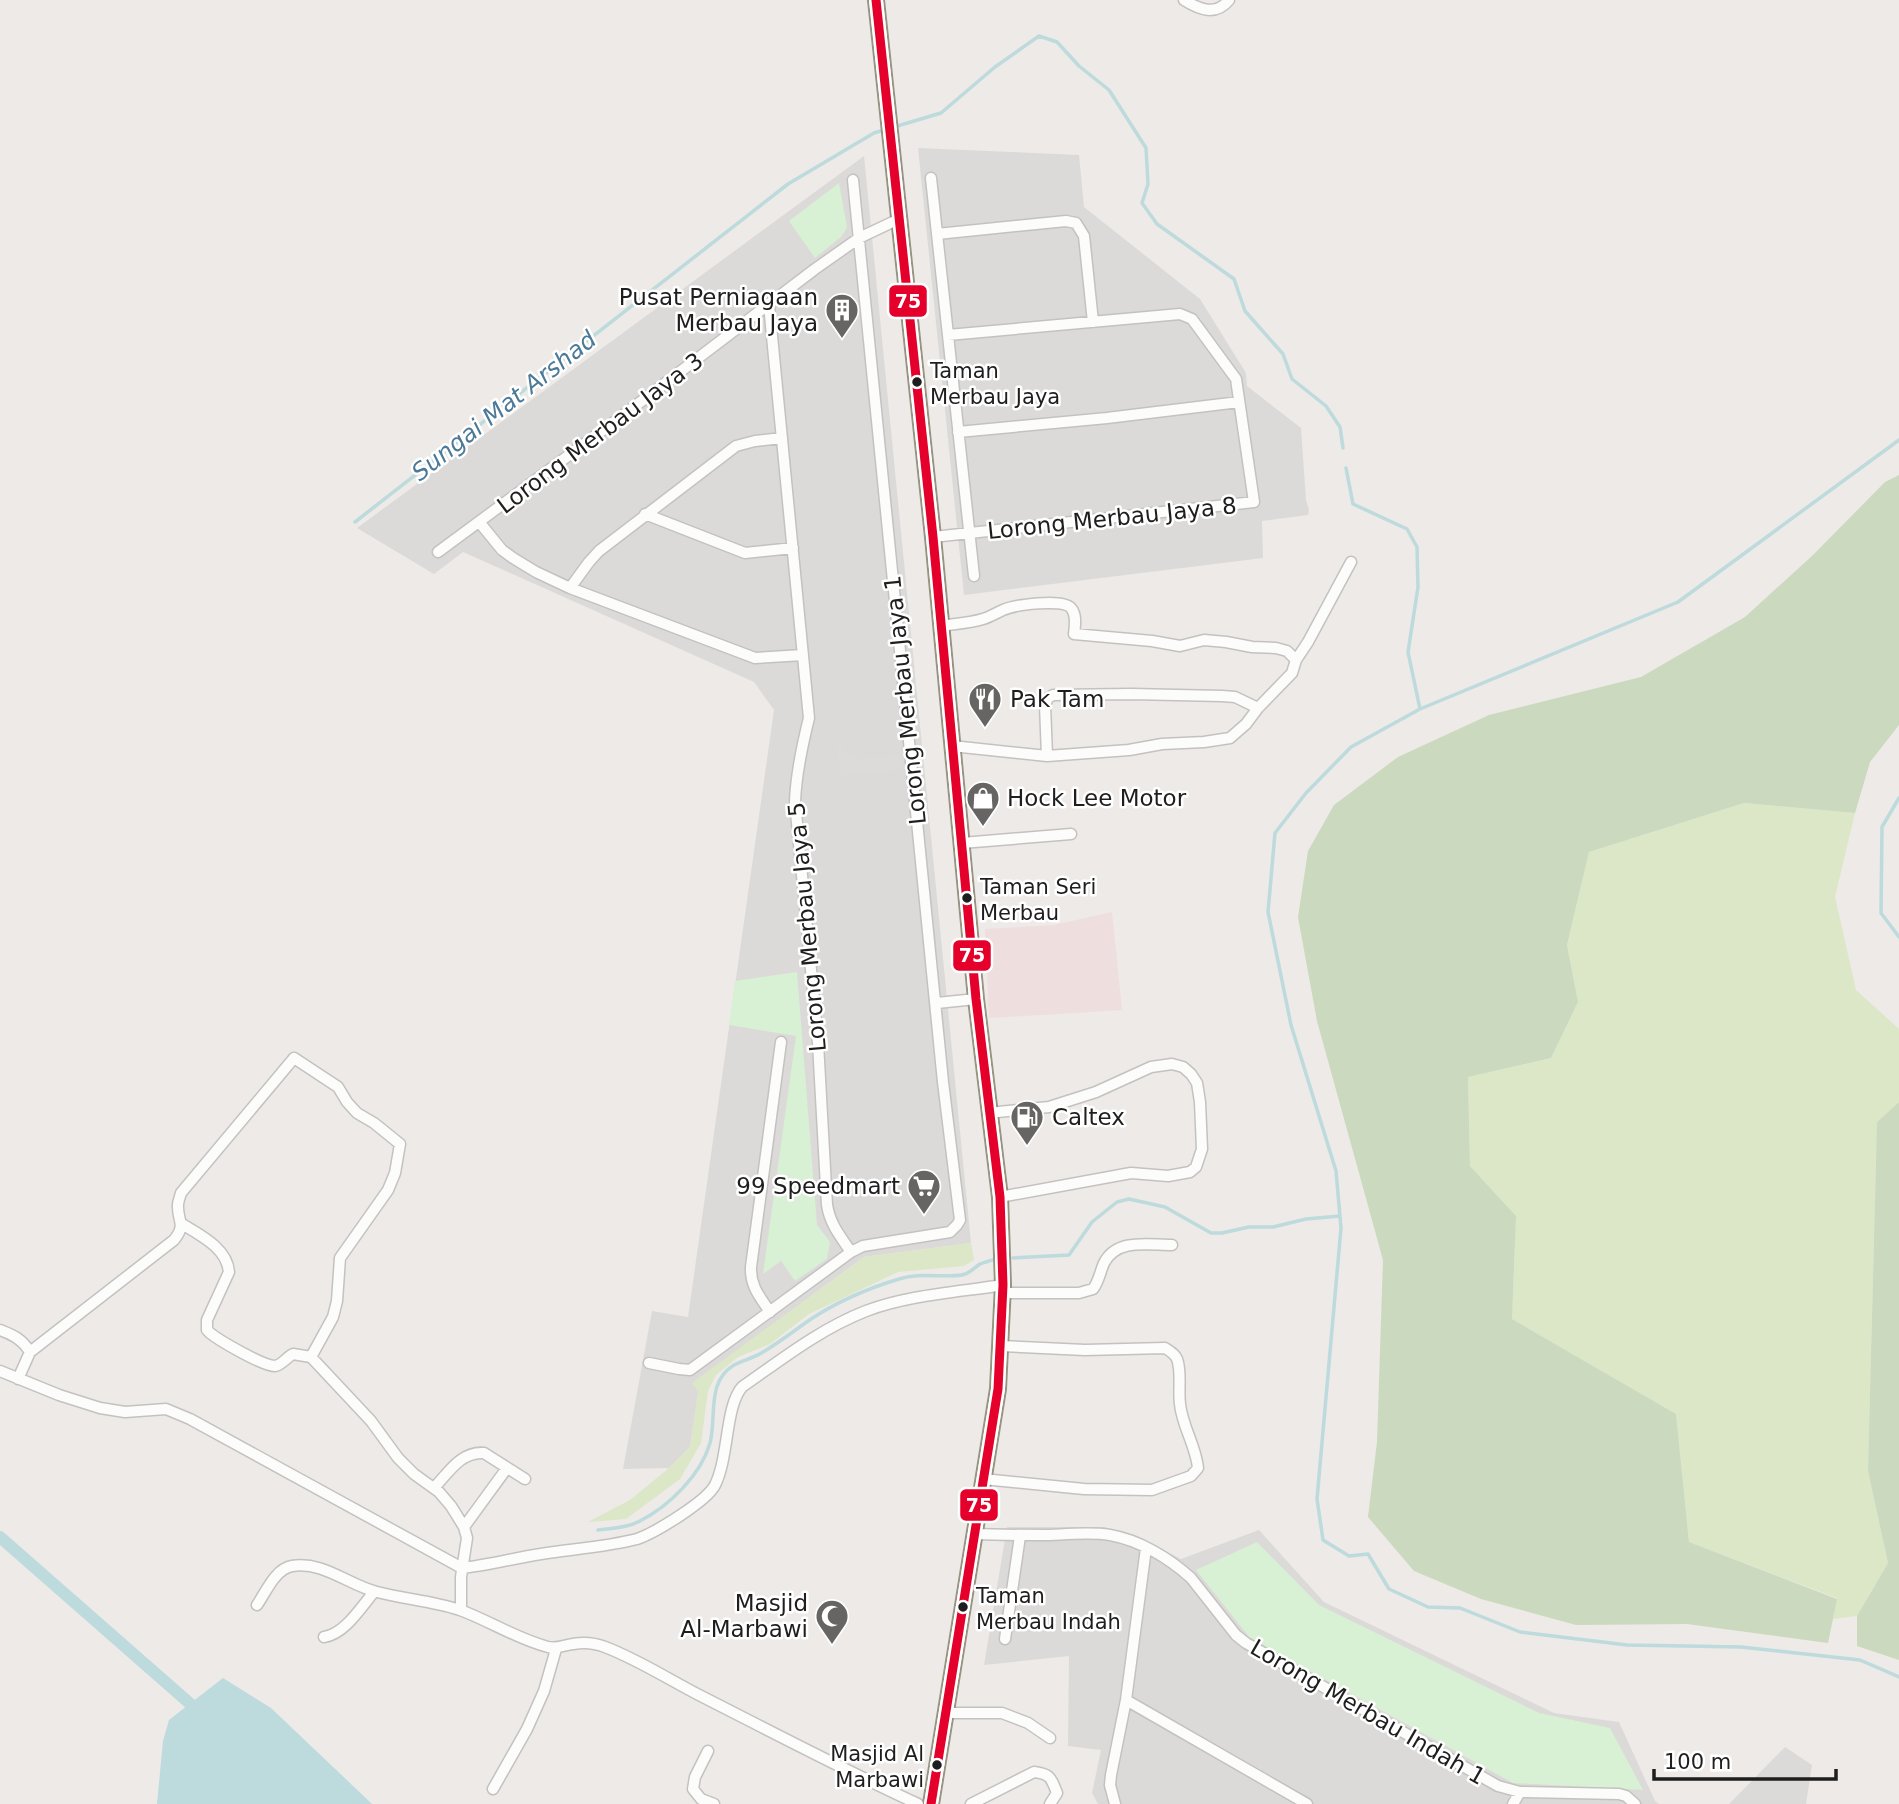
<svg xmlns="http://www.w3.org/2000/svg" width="1899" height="1804" viewBox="0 0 1899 1804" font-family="'DejaVu Sans',sans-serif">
<rect width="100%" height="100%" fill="#edeae7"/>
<path fill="#dcdad8" d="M918,148L1079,155L1084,207L1200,299L1246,373L1247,386L1301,428L1306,500L1309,510L1308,515L1262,521L1263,558L964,595Z
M864,156L971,1243L864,1257L693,1383L699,1391L690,1447L669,1468L623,1469L652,1311L688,1317L774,710L754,682L463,552L434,574L357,528Z
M1007,1527H1104L1144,1540L1181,1559L1259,1530L1324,1602L1554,1713L1619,1722L1655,1801L1659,1804H1098L1092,1793L1101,1750L1068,1746L1069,1656L984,1665Z
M1785,1747L1812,1765L1806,1804H1729Z"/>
<path fill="#eedfde" d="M1112,912L1122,1010L989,1018L985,929L1054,925Z"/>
<path fill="#dce7c8" d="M1744,803L1855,813L1835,897L1856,990L1899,1029V1102L1877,1122L1868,1471L1888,1563L1857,1616L1833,1619L1837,1598L1689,1542L1676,1414L1512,1319L1516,1216L1470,1166L1468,1077L1551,1058L1578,1002L1567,945L1589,852Z
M971,1243L974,1260L964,1266L898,1272L809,1314L770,1344L738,1357L716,1375L708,1391L701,1443L680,1479L626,1519L588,1522L630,1500L669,1468L690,1447L698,1391L692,1383L864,1257Z"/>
<path fill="#cbd9be" d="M1899,475V725L1870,762L1855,813L1744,803L1589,852L1567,945L1578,1002L1551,1058L1468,1077L1470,1166L1516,1216L1512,1319L1676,1414L1689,1542L1837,1599L1828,1643L1687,1624L1576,1625L1481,1599L1414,1571L1368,1517L1377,1442L1383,1260L1317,1021L1298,917L1308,851L1334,805L1398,757L1489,715L1641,677L1745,617L1813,555L1885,482Z
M1899,1102V1660L1857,1646V1616L1888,1563L1868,1471L1877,1122Z"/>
<path fill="#d8f0d4" d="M839,183L847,227L842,236L815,258L789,221Z
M797,972L817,1225L830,1242L827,1259L795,1281L781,1261L763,1274L796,1036L729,1025L735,981Z
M1257,1542L1319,1605L1539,1713L1610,1728L1643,1790L1513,1783L1250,1638L1196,1570Z"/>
<path fill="#dddbda" d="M837,745L856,759L901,757L903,769L841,775Z"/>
<path fill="#bddadd" d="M223,1678L271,1708L372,1804H157L163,1741L169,1720Z"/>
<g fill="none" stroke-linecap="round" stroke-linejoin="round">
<path stroke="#bddadd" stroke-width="3.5" d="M894,127L941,113L995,67L1039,36L1057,42L1079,66L1109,90L1146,148L1148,184L1142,203L1157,224L1234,279L1245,311L1283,354L1292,379L1326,406L1340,427L1343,448
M1899,440L1678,602L1420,709L1351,747L1306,793L1275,833L1268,912L1291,1025L1336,1171L1341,1228L1317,1499L1323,1540L1349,1556L1368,1554L1389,1589L1428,1607L1460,1608L1520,1632L1627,1645L1741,1647L1860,1660L1899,1677
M1346,468L1353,504L1407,529L1417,547L1418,587L1408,652L1420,709
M355,522L788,184L874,133L887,129
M1899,798L1882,827L1881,913L1899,937
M1013,1258L1069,1255L1092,1222L1117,1202L1129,1199L1165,1207L1211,1233H1222L1249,1227H1273L1306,1219L1340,1216
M598,1530C613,1528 627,1528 640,1521C669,1506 701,1475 710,1443C717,1416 706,1382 734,1365C743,1360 754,1358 763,1352C780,1342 795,1330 811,1319C837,1302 869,1288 899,1279C919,1272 941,1278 962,1275C969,1274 974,1268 980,1264C985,1262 990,1261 995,1259"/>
<path stroke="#bddadd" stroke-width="12" d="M0,1537L203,1715"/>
<defs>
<path id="street" d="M1184,0C1200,10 1216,16 1229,0
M931,178L974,576
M937,234L1066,221L1076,223L1084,236L1093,322
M769,305L809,718C802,746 796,773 795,802L818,1043L827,1205C830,1224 840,1236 851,1252
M958,432L1107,418L1239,402
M645,514L745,553L793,548
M480,523L502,550L513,558L536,572L570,588L755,658L803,655
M933,537L1254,502L1236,379L1192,319L1180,314L948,335
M438,552L622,416L815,269L859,238L899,219
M570,588L589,562L599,551L736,446L755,441L782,438
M940,626C954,624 970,623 983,619C990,617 996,613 1003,610C1014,605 1063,598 1071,608C1077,615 1075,626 1074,634L1152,641L1180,646L1204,640L1226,642L1252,647L1276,648L1287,651L1296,660
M952,746L1047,756L1129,750L1162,744L1204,742L1230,738L1246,724L1258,708L1292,673L1296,660L1308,642L1351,562
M1047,756L1045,705L1048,698L1053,695L1131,694L1222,696L1235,697L1258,708
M962,843L1071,834
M937,1003L976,999
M988,1113L1049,1107L1096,1092L1151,1067L1172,1064L1183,1067L1191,1074L1197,1083L1200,1102L1202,1149L1196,1167L1190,1172L1168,1176L1131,1173L1000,1197
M182,1224C200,1235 227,1248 229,1272L207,1320V1330L210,1333C220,1341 263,1366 275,1366C282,1365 287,1357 293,1354L311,1357L371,1421L398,1458L414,1474L439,1492L451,1506L464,1527L467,1538L461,1577V1610
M1003,1293H1079L1093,1289C1099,1281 1100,1272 1104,1263C1117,1238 1148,1245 1172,1245
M770,1312C760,1297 750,1286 751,1267L781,1042
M0,1330C13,1335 22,1339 30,1352
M649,1363L679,1369L690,1370L851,1252L863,1246L950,1232L957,1225L960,1220L943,1082L853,180
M0,1371L59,1395L100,1408L125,1412L166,1409L190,1419L462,1568C489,1565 514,1558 541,1554C572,1549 606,1547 637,1539C655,1533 707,1501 715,1485C729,1457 725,1407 742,1387C782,1359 820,1329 866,1311C908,1295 959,1292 1003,1285
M18,1379L30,1352L174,1240C187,1224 177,1221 178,1205C178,1201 180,1197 181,1193L294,1058L338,1087L347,1102L357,1113L374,1123L400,1144L395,1173L388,1190L340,1258L337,1301L333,1317L311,1357
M983,1479L1084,1489L1152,1490L1191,1476L1198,1468C1196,1446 1182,1426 1180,1404C1178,1390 1182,1372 1177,1359C1175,1354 1170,1351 1165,1348L1085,1350L1001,1346
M434,1488C448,1473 461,1451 484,1453L525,1479
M464,1527L507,1468
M974,1534C1000,1535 1025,1535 1050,1535C1070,1534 1091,1532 1110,1535C1139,1540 1169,1558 1191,1578L1236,1635L1246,1643L1498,1786L1520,1792L1619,1794L1626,1796L1635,1804
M257,1605C266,1592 275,1569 292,1566C324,1561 348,1585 377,1592C404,1599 433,1601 460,1610C490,1621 517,1639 548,1647C558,1649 564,1645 573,1644C584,1642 595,1643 605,1647C637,1659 668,1679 699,1695C772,1732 844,1770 918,1804
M324,1637C345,1634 361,1607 374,1592
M1005,1639L1020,1536
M1126,1700L1307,1804
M946,1713H1002L1028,1723L1050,1738
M708,1751L695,1777L693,1789L701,1799L714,1804
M493,1789L527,1729L544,1691L556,1649
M971,1804L1034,1772C1051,1774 1051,1778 1057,1793L1050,1804
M1115,1804L1110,1785L1111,1775L1126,1700L1146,1548
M1513,1804L1520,1792"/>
<path id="secondary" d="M876,0L933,537L976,999L1000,1197L1003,1285L998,1389L931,1804"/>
</defs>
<use href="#street" stroke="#c4c2c1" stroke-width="13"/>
<use href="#secondary" stroke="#969481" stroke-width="18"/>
<use href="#street" stroke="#fcfcfb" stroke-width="10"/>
<use href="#secondary" stroke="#f3f2eb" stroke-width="14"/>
<defs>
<path id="bus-1" d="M876,0L933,537L976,999L1000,1197L1003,1285L998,1389L931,1804"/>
</defs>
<use href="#bus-1" stroke="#fff" stroke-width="14"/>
<use href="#bus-1" stroke="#e4002b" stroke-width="9"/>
</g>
<defs>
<symbol id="building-pin" viewBox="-11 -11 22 30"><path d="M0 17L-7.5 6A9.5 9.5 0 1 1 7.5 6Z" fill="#666564" stroke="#fff"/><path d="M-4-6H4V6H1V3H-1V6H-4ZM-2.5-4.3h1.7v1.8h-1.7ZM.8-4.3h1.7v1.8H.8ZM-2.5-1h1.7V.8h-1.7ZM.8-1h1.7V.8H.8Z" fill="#fff"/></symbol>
<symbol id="restaurant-pin" viewBox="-11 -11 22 30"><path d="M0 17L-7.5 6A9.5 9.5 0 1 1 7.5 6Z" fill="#666564" stroke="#fff"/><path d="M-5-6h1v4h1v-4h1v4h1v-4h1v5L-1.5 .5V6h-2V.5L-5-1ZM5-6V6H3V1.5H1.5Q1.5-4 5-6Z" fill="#fff"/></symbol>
<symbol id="shop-pin" viewBox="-11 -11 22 30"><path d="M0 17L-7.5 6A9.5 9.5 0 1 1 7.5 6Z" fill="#666564" stroke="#fff"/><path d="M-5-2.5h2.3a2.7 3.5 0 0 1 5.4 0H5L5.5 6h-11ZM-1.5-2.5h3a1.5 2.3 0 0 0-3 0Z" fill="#fff"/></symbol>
<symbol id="fuel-pin" viewBox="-11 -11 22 30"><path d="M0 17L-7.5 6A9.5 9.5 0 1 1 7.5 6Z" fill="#666564" stroke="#fff"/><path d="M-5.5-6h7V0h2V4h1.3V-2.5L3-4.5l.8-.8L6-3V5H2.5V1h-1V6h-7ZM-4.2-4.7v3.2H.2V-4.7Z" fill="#fff"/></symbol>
<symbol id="supermarket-pin" viewBox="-11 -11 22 30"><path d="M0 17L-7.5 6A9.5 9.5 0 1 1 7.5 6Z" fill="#666564" stroke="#fff"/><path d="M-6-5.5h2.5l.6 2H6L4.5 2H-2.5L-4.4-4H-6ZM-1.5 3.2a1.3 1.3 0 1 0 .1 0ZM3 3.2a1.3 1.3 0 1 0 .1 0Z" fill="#fff"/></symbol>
<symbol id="mosque-pin" viewBox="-11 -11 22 30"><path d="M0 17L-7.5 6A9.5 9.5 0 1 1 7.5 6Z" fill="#666564" stroke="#fff"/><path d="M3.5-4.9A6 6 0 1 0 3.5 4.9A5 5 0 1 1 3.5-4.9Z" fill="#fff"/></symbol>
</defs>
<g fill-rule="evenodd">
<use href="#building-pin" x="823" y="291" width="38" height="52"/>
<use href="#restaurant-pin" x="966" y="680" width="38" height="52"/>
<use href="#shop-pin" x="964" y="779" width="38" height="52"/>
<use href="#fuel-pin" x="1008" y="1098" width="38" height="52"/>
<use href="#supermarket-pin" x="905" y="1167" width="38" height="52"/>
<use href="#mosque-pin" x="813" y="1597" width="38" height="52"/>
</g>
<g fill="#1e1e1e" stroke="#fff" stroke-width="2.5">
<circle cx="917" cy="382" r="6"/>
<circle cx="967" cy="898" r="6"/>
<circle cx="963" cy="1607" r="6"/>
<circle cx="937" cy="1765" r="6"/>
</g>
<g text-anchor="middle" stroke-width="5" stroke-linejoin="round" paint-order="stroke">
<g font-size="21" fill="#1e1e1e" stroke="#fff" text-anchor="start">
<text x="930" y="378">Taman<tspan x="930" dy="26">Merbau Jaya</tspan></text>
<text x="980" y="894">Taman Seri<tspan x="980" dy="26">Merbau</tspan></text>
<text x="976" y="1603">Taman<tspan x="976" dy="26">Merbau Indah</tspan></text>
<text x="924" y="1761" text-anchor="end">Masjid Al<tspan x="924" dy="26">Marbawi</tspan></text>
</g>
<g font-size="23" fill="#1e1e1e" stroke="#fff" text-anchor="end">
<text x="818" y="305">Pusat Perniagaan<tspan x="818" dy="26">Merbau Jaya</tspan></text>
<text x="1010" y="707" text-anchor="start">Pak Tam</text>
<text x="1007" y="806" text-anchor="start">Hock Lee Motor</text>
<text x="1052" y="1125" text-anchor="start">Caltex</text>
<text x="900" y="1194">99 Speedmart</text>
<text x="808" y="1611">Masjid<tspan x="808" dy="26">Al-Marbawi</tspan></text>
</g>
<g font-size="23" fill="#1e1e1e" stroke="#fff">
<text transform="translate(600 433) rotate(-37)" y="8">Lorong Merbau Jaya 3</text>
<text transform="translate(1112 518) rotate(-6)" y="8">Lorong Merbau Jaya 8</text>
<text transform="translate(905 700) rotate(-96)" y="8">Lorong Merbau Jaya 1</text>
<text transform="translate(807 927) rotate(-95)" y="8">Lorong Merbau Jaya 5</text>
<text transform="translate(1368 1712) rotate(30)" y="8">Lorong Merbau Indah 1</text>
</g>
<g font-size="24" font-style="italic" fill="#4b7998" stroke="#fff">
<text transform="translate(504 406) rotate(-38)" y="8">Sungai Mat Arshad</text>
</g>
</g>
<g stroke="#fff" stroke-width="2.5">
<rect x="888" y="284" width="40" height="34" rx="7" fill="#e4002b"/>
<rect x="952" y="939" width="40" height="33" rx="7" fill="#e4002b"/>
<rect x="959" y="1488" width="40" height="34" rx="7" fill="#e4002b"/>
</g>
<g font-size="19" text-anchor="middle" font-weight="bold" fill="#fff">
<text x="908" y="308">75</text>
<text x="972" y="962">75</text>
<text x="979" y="1512">75</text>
</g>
<path d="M1654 1769v10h182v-10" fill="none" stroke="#1e1e1e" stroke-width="3.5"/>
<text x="1664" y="1769" font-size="21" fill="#1e1e1e" stroke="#ffffff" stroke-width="5" paint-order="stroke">100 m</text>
</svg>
